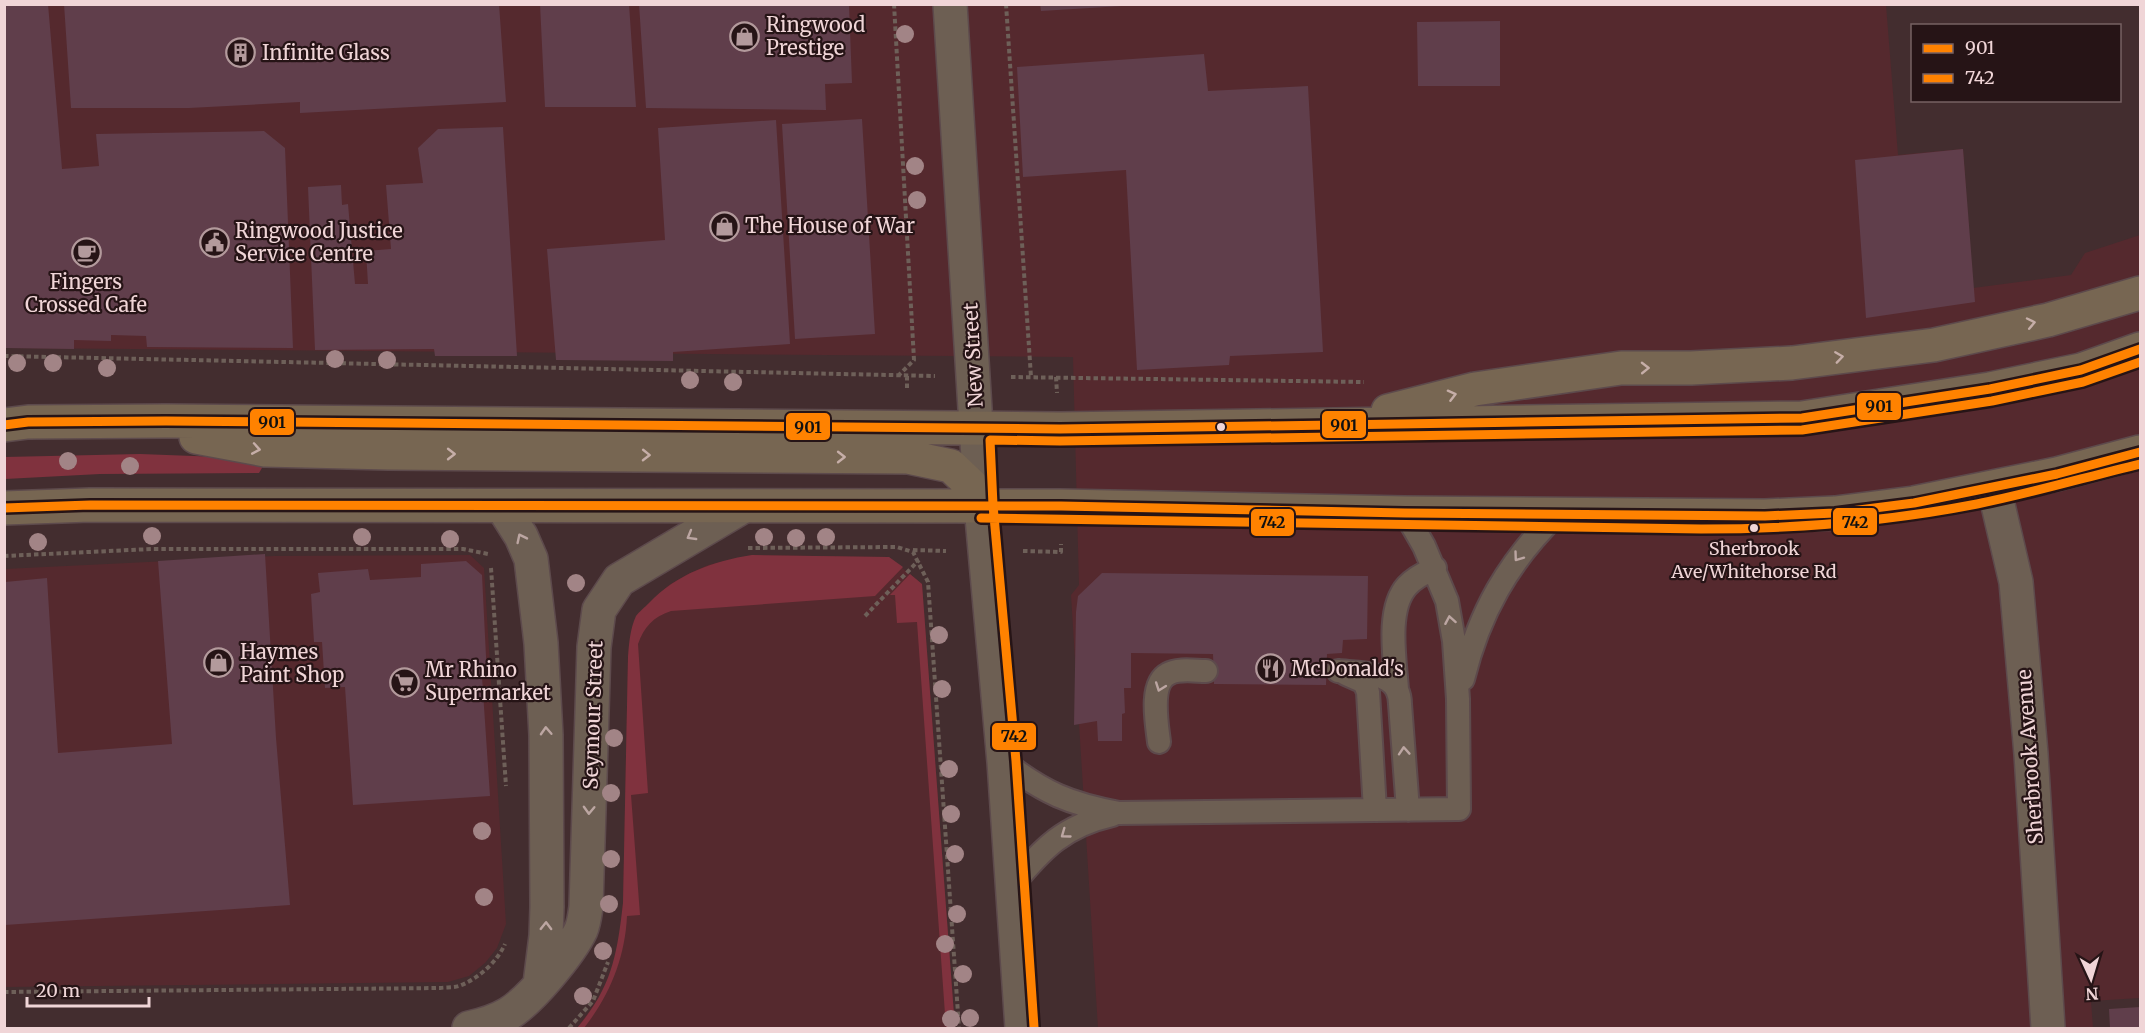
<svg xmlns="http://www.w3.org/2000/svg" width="2145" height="1033" viewBox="0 0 2145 1033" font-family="Merriweather,serif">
<rect width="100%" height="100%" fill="#432d2f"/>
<path fill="#55292e" d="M5,5H1886L1898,155L1963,149L1973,288L2071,275L2085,253L2140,235V998L2091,1001L2093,1028H1098L1071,595L1079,585L1073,357L5,348Z
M470,555L484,568L506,924L497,948L485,963L469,976L448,982L5,987V569L274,556Z
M752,555L889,557L922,584L955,1028H577L602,994L613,967L619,943L623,903L628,657L637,616L669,585L688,574L708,565Z"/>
<path fill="#80323e" d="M140,454L220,457L266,461L259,473L100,474L5,479V457Z
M752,555L889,557L903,567L875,596L671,611C653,617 644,627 638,644L648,793L631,795L640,915L627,916C625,958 610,995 584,1028H577C612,987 617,955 623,903L628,657C629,644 630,629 636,616C639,612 645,607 649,603C677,574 713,561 752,555Z
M910,574L922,584L955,1028H946L917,622L897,623L895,595H890Z"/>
<path fill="#603e4b" d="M4,4H48L62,169L99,166L96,134L264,131L285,148L293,348L147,347L146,336L111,335V341L74,340V349L4,348Z
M64,4H499L506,102L300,113V102L189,108H71Z
M540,4H629L636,107H545Z
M639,4H849L852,83L825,84L826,110L646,108Z
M1040,4H1122V6L1041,11Z
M1500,21V86H1418L1417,22Z
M1204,54L1208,91L1308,86L1323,352L1230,356L1229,365L1137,370L1126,170L1023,177L1017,67Z
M862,119L875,334L795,339L782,124Z
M776,120L790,344L673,352V361L556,360L547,249L665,240L658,128Z
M503,127L517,356H435L434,349L315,350L308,187L341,185L342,205L348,204L355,284H368L366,251L391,249L386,185L423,183L418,148L438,129Z
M1963,149L1975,302L1866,318L1855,160Z
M265,554L276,738L290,905L5,925V582L47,578L58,753L172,744L158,561Z
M466,561L482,575L487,677H482L490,796L353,805L345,687L325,688L322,642H314L311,594L320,592L318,573L368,569L370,580L421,577V564Z
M1102,573L1368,576L1367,639L1343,640L1342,653L1327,654L1326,685L1214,684L1213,654L1131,653V688H1124L1125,713L1122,714V741H1098L1097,721L1074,725L1076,612L1078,596Z
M2140,1007V1028H2110L2109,1009Z"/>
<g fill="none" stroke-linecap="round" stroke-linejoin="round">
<defs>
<path id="service" d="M1338,671C1355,673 1389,671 1397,690C1399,694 1400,700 1400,704L1408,810
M1346,674L1364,682L1368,692L1375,810
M1463,679C1479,613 1508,562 1557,514
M1397,689C1395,660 1386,609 1407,586C1414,578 1424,573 1435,568
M1159,742C1157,724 1149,684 1168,674C1178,668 1195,671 1206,671
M1004,762C1044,793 1070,804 1119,813L1459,809L1458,699L1454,641L1447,601L1424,546L1405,513
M1013,884C1043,848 1064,826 1112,815"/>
<path id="minor" d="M1994,488L2016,582L2031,754L2048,1028
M502,506L521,536L531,559L541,643L546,735L547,907L546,936L540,984
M469,1028C483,1025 496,1021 508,1014C530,1001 570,953 581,930C584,923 585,914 586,907L594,647L599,610L619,580L742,507"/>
<path id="tertiary" d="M950,4L981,506L1004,762L1022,1028"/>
<path id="trunk" d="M1388,411L1475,389L1621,368H1691L1792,363L1934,345L2048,320L2140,293
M4,425L28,422L166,421L1060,429L1802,418L1990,389L2081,370L2140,349
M196,437L265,450L388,453L908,457L951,466L973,487L981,506
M4,508L90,505L1061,506L1405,513L1765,516L1835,513L1914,503L2057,474L2140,452"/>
</defs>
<use href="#service" stroke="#5d4a4c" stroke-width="26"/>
<use href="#minor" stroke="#5d4a4c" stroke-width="36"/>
<use href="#tertiary" stroke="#5d4a4c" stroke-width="36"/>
<use href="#trunk" stroke="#5d4a4c" stroke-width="36"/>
<path stroke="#6e6059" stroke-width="4" stroke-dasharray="4.5 3" stroke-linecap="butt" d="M894,4L914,360L899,375
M1006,4L1031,377
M4,356L935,376
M907,376V390
M1011,377L1364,382
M1056,377L1057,393
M748,548L897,547L913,552L928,582L959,1028
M913,550L946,551
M1023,551L1061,552V544
M4,556L152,549H463L488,554
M491,568L506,786
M865,616L919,560
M4,992L440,988C446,987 453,988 459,986C478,979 497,962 505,944
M569,1028L593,1001L608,962"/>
<use href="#service" stroke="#6d5f53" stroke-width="22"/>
<use href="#minor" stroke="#6d5f53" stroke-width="33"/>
<use href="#tertiary" stroke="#6d5f53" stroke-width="33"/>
<use href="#trunk" stroke="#776652" stroke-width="33"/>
<defs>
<path id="bus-1" d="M4,425L28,422L166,421L1060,429L1802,418L1990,389L2081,370L2140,349
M4,508L90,505L1061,506L1405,513L1765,516L1835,513L1914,503L2057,474L2140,452"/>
<path id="bus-2" d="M981,518L1701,529C1795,529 1885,522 1977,504C2032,493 2086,477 2140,464
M1034,1027L1016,761L993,505L990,440L1060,441L1802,430L1992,401L2083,382L2140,362"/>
</defs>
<use href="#bus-1" stroke="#261416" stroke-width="14"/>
<use href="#bus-2" stroke="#261416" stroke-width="14"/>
<use href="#bus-1" stroke="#ff8200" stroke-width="9"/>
<use href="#bus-2" stroke="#ff8200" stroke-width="9"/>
</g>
<g fill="#a28486">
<circle cx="905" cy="34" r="9"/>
<circle cx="915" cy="166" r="9"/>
<circle cx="917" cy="200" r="9"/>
<circle cx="335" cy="359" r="9"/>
<circle cx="387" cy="360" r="9"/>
<circle cx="17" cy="363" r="9"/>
<circle cx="53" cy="363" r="9"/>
<circle cx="107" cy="368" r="9"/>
<circle cx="690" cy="380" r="9"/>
<circle cx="733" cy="382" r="9"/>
<circle cx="68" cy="461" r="9"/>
<circle cx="130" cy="466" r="9"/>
<circle cx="152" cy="536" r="9"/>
<circle cx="362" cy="537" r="9"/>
<circle cx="764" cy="537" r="9"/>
<circle cx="826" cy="537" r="9"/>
<circle cx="796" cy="538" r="9"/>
<circle cx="450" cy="539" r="9"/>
<circle cx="38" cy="542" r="9"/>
<circle cx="576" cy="583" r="9"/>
<circle cx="939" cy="635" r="9"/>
<circle cx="942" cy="689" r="9"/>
<circle cx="614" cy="738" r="9"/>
<circle cx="949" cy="769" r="9"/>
<circle cx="611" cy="793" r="9"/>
<circle cx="951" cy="814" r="9"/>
<circle cx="482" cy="831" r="9"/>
<circle cx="955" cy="854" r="9"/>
<circle cx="611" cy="859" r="9"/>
<circle cx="484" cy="897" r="9"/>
<circle cx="609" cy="904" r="9"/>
<circle cx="957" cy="914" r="9"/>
<circle cx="945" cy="944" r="9"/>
<circle cx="603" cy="951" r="9"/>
<circle cx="963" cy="974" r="9"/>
<circle cx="583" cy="996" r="9"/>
<circle cx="970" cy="1018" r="9"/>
<circle cx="951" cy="1019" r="9"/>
</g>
<defs><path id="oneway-chevron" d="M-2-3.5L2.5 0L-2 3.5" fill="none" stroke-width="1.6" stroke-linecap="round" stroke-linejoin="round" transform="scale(1.5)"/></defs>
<g stroke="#c6aea8">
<use href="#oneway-chevron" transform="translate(2031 323) rotate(-12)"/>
<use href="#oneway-chevron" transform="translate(1839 357) rotate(-8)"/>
<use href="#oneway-chevron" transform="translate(1645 368) rotate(-1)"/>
<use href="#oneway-chevron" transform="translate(1452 395) rotate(-14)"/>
<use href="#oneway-chevron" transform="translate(256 449) rotate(10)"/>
<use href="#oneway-chevron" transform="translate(451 454)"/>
<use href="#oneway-chevron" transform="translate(646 455) rotate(1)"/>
<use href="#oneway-chevron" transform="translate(841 457)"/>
</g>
<g stroke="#bca6a2">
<use href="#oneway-chevron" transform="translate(691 536) rotate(150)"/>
<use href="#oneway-chevron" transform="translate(521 538) rotate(-116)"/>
<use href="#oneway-chevron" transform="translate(1518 557) rotate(126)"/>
<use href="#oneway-chevron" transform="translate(1450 620) rotate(-100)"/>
<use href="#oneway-chevron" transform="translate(1160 687) rotate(110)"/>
<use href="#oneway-chevron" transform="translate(546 731) rotate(-93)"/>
<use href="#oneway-chevron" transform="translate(1404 751) rotate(-94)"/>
<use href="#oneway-chevron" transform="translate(589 810) rotate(92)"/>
<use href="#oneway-chevron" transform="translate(1065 834) rotate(144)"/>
<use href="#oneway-chevron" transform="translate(546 926) rotate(-89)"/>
</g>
<defs>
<symbol id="shop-ring" viewBox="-11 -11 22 22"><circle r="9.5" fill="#261416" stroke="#b39a9c" stroke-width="1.5"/><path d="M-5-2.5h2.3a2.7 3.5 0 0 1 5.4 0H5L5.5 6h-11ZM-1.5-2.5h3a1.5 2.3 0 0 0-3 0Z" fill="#b39a9c"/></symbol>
<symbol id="building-ring" viewBox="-11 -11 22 22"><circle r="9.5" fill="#261416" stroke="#b39a9c" stroke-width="1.5"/><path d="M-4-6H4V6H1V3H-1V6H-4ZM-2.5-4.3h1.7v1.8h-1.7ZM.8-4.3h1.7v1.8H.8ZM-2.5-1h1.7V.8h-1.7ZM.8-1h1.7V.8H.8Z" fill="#b39a9c"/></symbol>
<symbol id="civic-ring" viewBox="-11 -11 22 22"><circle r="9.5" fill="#261416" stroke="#b39a9c" stroke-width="1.5"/><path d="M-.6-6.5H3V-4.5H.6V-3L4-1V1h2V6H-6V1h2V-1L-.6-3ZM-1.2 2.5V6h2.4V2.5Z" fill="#b39a9c"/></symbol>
<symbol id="cafe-ring" viewBox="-11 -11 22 22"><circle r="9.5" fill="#261416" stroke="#b39a9c" stroke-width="1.5"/><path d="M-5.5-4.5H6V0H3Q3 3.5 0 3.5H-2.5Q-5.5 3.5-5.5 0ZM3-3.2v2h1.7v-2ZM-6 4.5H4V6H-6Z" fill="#b39a9c"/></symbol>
<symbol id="restaurant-ring" viewBox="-11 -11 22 22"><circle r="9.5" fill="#261416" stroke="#b39a9c" stroke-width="1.5"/><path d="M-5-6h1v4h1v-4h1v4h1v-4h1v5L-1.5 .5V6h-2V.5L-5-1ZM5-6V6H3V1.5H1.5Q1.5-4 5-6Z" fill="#b39a9c"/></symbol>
<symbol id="supermarket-ring" viewBox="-11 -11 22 22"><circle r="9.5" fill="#261416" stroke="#b39a9c" stroke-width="1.5"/><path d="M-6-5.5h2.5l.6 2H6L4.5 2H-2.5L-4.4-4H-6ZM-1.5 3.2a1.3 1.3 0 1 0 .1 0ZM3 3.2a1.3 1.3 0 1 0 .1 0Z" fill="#b39a9c"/></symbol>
</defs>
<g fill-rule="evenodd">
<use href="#shop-ring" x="728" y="20" width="33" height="33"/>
<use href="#building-ring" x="224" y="36" width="33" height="33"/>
<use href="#shop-ring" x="708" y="210" width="33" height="33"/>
<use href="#civic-ring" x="198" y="226" width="33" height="33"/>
<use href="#cafe-ring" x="70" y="236" width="33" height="33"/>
<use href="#shop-ring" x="202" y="646" width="33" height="33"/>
<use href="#restaurant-ring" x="1254" y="652" width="33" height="33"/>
<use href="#supermarket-ring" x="388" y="666" width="33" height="33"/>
</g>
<g fill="#f0d5d7" stroke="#261416" stroke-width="2">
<circle cx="1221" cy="427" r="5"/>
<circle cx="1754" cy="528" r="5"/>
</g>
<g text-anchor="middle" stroke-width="4.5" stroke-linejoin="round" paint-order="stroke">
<g font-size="18" fill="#f0d5d7" stroke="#261416">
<text x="1754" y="555">Sherbrook<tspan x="1754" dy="23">Ave/Whitehorse Rd</tspan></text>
</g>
<g font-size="20" fill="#f0d5d7" stroke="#261416" text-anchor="start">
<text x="766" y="32">Ringwood<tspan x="766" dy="23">Prestige</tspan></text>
<text x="262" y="60">Infinite Glass</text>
<text x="745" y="233">The House of War</text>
<text x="235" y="238">Ringwood Justice<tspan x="235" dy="23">Service Centre</tspan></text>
<text x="86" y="289" text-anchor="middle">Fingers<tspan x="86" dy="23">Crossed Cafe</tspan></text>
<text x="240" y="659">Haymes<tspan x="240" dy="23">Paint Shop</tspan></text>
<text x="1291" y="676">McDonald's</text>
<text x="425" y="677">Mr Rhino<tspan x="425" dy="23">Supermarket</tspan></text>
</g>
<g font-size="20" fill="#f0d5d7" stroke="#261416">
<text transform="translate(973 355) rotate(-93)" y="7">New Street</text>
<text transform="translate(593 715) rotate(-88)" y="7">Seymour Street</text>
<text transform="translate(2030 757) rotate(-94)" y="7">Sherbrook Avenue</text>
</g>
</g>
<g stroke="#261416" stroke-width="2">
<rect x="1856" y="392" width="46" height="29" rx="6" fill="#ff8200"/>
<rect x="249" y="408" width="46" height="28" rx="6" fill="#ff8200"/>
<rect x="1321" y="410" width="46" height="29" rx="6" fill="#ff8200"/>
<rect x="785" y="412" width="46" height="29" rx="6" fill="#ff8200"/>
<rect x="1832" y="507" width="46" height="29" rx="6" fill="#ff8200"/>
<rect x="1250" y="508" width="45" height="29" rx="6" fill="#ff8200"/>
<rect x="991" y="722" width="46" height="29" rx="6" fill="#ff8200"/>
</g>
<g font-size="16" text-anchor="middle" font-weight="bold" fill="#111">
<text x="1879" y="412">901</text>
<text x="272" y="428">901</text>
<text x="1344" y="431">901</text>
<text x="808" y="433">901</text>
<text x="1855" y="528">742</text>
<text x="1272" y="528">742</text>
<text x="1014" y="742">742</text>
</g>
<rect width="2145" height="1033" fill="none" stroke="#f0d5d7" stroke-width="12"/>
<rect x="1911" y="24" width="210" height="78" fill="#261416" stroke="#776163" stroke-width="1.5"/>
<rect x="1923" y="44" width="30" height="9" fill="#ff8200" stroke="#776163" stroke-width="1.5"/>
<text x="1965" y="54" font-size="18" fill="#f0d5d7">901</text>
<rect x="1923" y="74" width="30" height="9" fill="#ff8200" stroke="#776163" stroke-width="1.5"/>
<text x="1965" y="84" font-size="18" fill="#f0d5d7">742</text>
<g transform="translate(2091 979) rotate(176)" stroke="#261416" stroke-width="4.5" paint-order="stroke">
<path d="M0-4.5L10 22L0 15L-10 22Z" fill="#f0d5d7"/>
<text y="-9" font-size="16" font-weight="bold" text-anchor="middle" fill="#f0d5d7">N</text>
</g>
<path d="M27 997v9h122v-9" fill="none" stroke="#f0d5d7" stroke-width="3"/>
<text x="36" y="997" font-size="18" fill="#f0d5d7" stroke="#261416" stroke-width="4.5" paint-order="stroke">20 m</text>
</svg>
